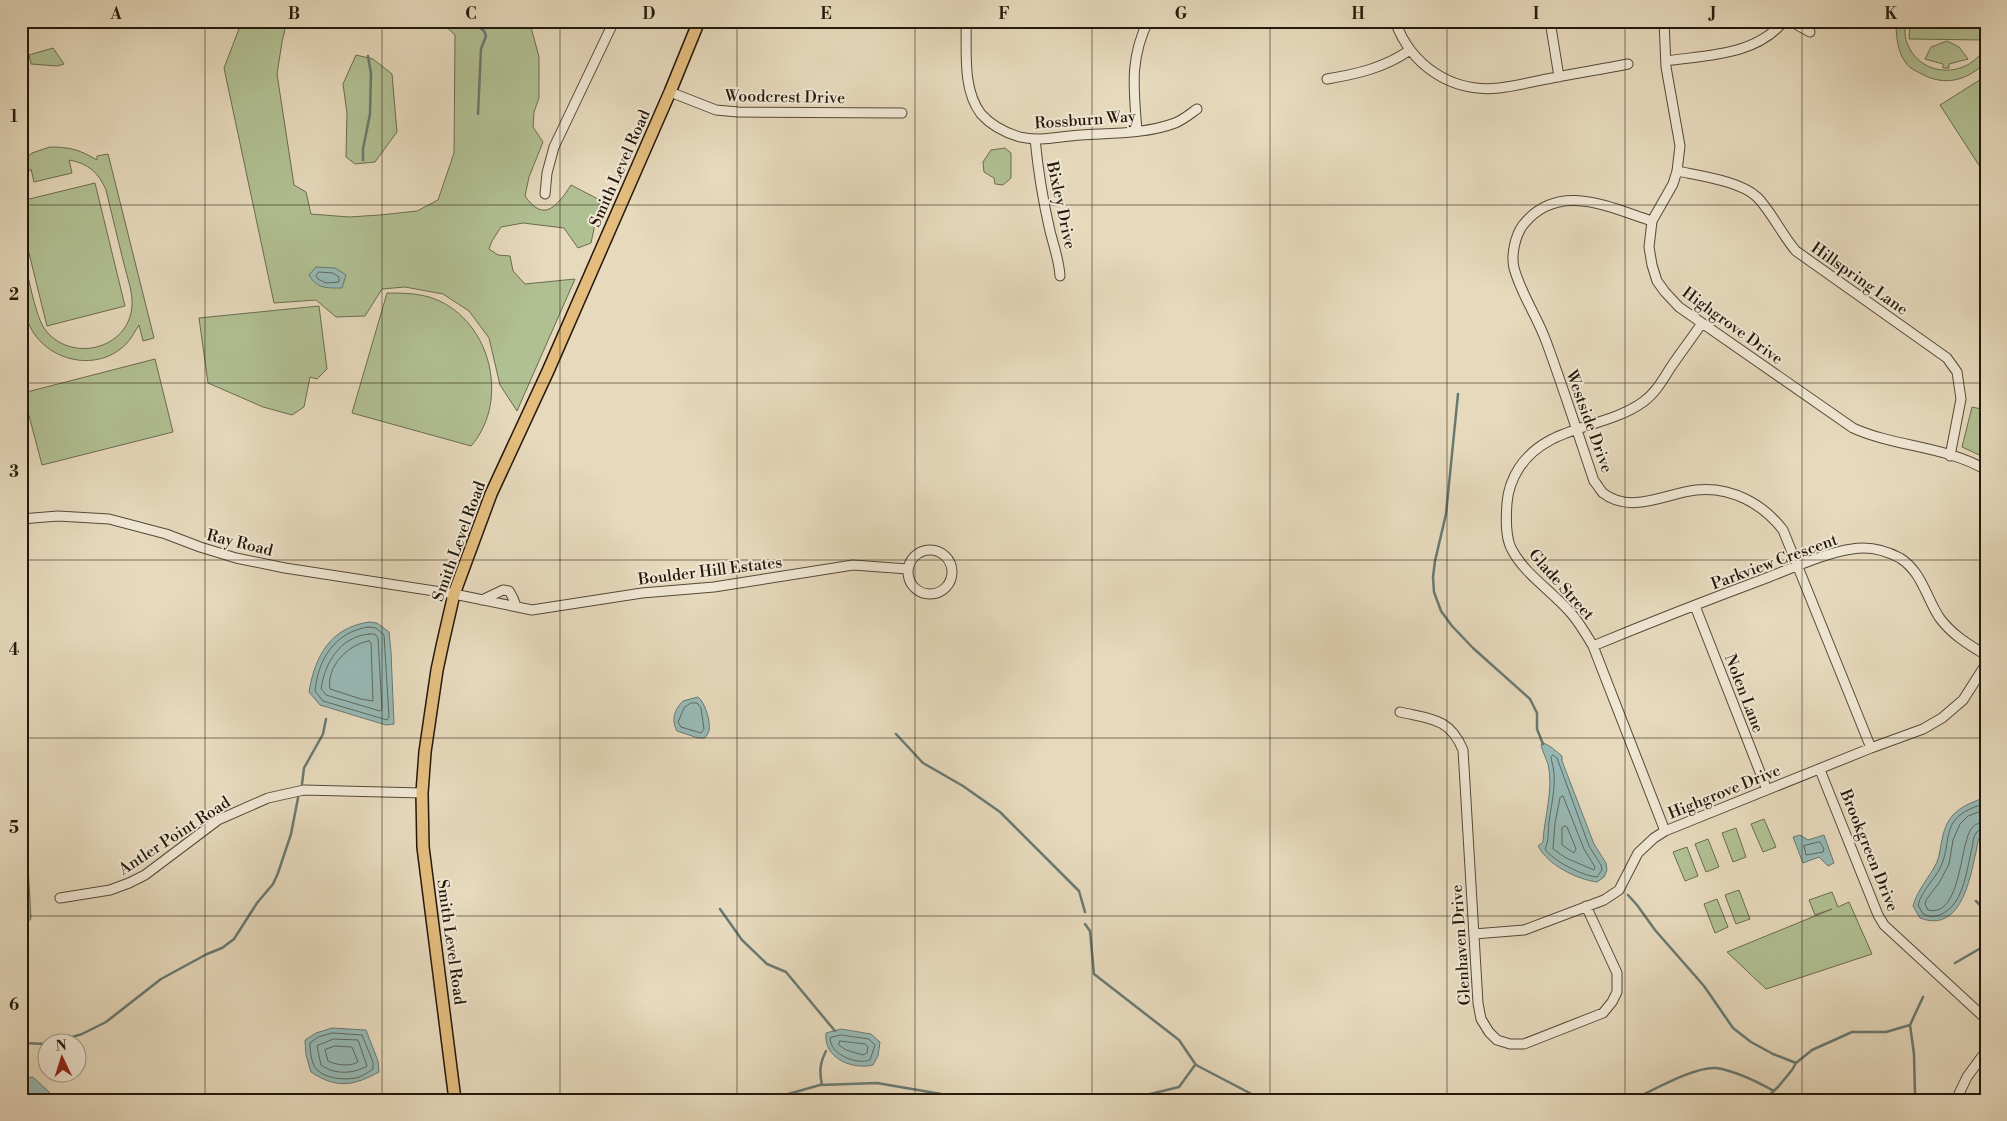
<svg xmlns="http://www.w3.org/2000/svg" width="2007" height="1121" viewBox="0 0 2007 1121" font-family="'Libre Bodoni',serif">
<rect width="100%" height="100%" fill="#e6d9bc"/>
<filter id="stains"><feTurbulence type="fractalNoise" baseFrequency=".004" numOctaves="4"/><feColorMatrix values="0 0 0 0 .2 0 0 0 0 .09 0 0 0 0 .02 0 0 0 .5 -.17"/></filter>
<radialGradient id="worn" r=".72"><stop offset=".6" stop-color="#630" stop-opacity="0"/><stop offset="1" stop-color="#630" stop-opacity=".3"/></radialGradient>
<path fill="#b1c093" stroke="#6b6c50" d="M242,21H287L282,42L277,74L294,185L306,192L311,214L349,217L380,215L417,211L438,200L454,153L455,35L440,21H532L531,27L539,57V98L534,112L533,127L543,142L529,177L525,196C544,224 558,205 571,185L600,200L591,243L578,248L564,228L523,223L501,227L492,241L489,249L498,255L510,256L513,271L525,284L575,279L517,411L500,385L489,338L469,311L443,294L405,287L382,289L365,316L336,317L316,300L274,303L224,68Z
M1896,21H1905C1905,29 1904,38 1908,45C1922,79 1971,78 1986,45V62C1968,80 1945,87 1922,74C1916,71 1909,68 1906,63C1897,51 1896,35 1896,21Z
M1910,21H1984V40L1909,39Z
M1947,41L1959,47L1968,59L1949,64V68H1943V64L1925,59L1931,47Z
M53,48L64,64L57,66L31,64L29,55Z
M356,55L373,59L392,74L397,132L375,162L355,164L346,157L347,113L343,84Z
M1986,76V176L1940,105Z
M50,147C71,147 80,150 97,160V156L108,154L154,338L143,341L139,325C135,331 132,338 126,344C96,375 40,360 27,319C19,295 21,269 21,244C26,264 34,313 44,328C69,364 129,350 132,306C133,292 127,277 124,264C118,240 112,215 106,190C99,173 88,163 69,160L72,173L34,182L31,169L21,181V162L32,153Z
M1005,148L1011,153V178L1003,185L995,184L994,178L984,172L983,162L991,150Z
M95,183L125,306L47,326L21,221V201Z
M387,293C401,293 415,293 429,297C489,315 512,399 471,446L352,413Z
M319,306L327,369L317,379L310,377L304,407L292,415L263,407L208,383L199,318Z
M155,359L173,432L42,465L23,393Z
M1972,407L1986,410V458L1962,447Z
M21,744L31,919L21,926Z
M1764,819L1776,847L1763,852L1751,824Z
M1736,828L1746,857L1733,862L1722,833Z
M1708,839L1719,867L1706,872L1695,844Z
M1687,847L1698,876L1685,881L1673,852Z
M1739,890L1750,919L1736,924L1725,895Z
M1832,892L1838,907L1849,902L1872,954L1766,989L1727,952L1832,909L1815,915L1809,900Z
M1717,899L1728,927L1715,933L1704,904Z"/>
<path fill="#97b9b5" stroke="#697971" d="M316,267L335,268L346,275L342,288C327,288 317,289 309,275Z
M369,622L377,623L389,632L391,652L394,724L386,725L320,705L309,692C315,656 330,628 369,622Z
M698,697C705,702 711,722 709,731C708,734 706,736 705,738H698L677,731C671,720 674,710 683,701Z
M1542,742L1551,747L1562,756V761L1594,844L1606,863L1607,870L1604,877L1597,882C1576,879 1548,865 1538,846L1543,842C1544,818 1554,789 1548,764C1546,758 1543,752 1541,746Z
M1986,797V831C1984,833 1981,834 1980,836C1977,841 1977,850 1975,856C1969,884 1959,933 1920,918L1913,906C1917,890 1930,877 1937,862C1940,855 1940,847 1942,840C1947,812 1962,806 1986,797Z
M1800,835L1808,840L1824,835L1834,863L1828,866L1819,857L1803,863L1793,837Z
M332,1028L366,1030L378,1061L379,1072C353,1086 337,1089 311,1072L306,1055L305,1040L316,1033Z
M841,1029L871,1034L880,1042L878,1056L873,1065C852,1070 823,1058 826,1033Z
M33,1077L49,1092L50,1100H21V1079Z"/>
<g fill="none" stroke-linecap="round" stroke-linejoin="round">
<path stroke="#5e6960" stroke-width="1" d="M319,272L333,273L339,277V282L326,283L318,279L316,276Z
M368,627L376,628L384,635L389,717L387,720L323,701L315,691C318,659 335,632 368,627Z
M369,634H375L378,638L382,709L380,711L326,695L321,689C325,662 340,637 369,634Z
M369,641L371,643L373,701L361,699L330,689C326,667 348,644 369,641Z
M691,703H697L701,708L704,729L701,733L681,727L678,722L684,708Z
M1553,755L1557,758L1589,846L1601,865L1602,870L1597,877C1583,876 1553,861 1545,849C1549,841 1548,832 1549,822C1552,800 1558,780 1551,758Z
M1563,796L1584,849L1595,867L1594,870L1566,858L1553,849L1555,823L1560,798Z
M1986,803C1975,807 1963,810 1955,820C1946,831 1948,847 1943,861C1938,877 1922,889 1918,905L1923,914C1932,918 1937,917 1945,912C1964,901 1967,868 1972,848C1973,844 1973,837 1976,833C1978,830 1982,828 1986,828
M1986,809L1968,816L1960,824L1953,840L1949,864L1939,883L1926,900L1925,904L1928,910C1960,918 1960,848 1970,831C1973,825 1979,822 1986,822
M1565,826L1567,827L1576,849L1574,853L1562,845V828Z
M1820,842L1824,849L1823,852L1806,855L1804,846Z
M333,1033L362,1035L373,1062V1069C369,1072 364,1075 359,1077C348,1081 326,1079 317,1070C311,1064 310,1050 310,1043L318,1037Z
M841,1035L869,1039L875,1045L870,1060C857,1065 830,1055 830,1038Z
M334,1039L358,1040L367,1066C353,1074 335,1075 321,1065L317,1046Z
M840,1041L865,1044L868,1047L867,1053L863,1055L846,1050L839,1045Z
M335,1046L352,1047L358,1062C350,1067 336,1065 328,1061L325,1050Z"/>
<path stroke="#697971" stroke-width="2.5" d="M472,21L484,31L486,36L481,49L478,114
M363,160V149L370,114L371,73L368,56
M1458,394L1446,514L1435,561L1433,577L1434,592L1441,611L1452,626L1473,648L1530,699L1537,713V729L1543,744
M896,734L923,763L963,786L1000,812L1079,891L1085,912
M302,784L304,768L323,734L326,719
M1628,895L1637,905L1655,930L1704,986L1733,1028L1751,1042L1773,1054L1796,1063
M1976,901L1986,911
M720,909L742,940L767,964L786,972L835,1031
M1085,924L1090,931L1094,974L1179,1040L1196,1065L1263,1100
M1955,963L1986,945
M21,1043L48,1044
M50,1044L82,1034L106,1022L161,979L207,954L222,948L234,939L257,903L273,884L278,873L291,834L298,798
M822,1085C819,1071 820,1063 826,1051
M1915,1095L1914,1054L1910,1025L1923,997
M767,1100L820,1085L877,1083L976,1100
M1096,1100L1138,1097L1179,1087L1195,1065
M1632,1100C1652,1091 1695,1066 1716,1068C1736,1071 1756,1081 1774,1091
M1764,1100L1778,1087L1792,1070L1796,1063L1812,1050L1852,1032H1886L1910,1025"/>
<defs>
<path id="minor" d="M966,21C967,51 962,89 981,114C991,125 1006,133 1020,137C1040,142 1060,136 1081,135C1111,133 1146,134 1175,123C1183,120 1190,114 1197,109
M1395,21C1411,66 1452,93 1499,88C1517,86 1535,81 1552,78C1577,73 1603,69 1628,64
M1550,21L1559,77
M1664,21L1666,67L1680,146L1677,171L1673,184L1652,221L1649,247L1652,265L1657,281L1665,292L1679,307L1853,428C1895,447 1946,446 1986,470
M1790,21L1810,32
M1666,61C1707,55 1755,56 1784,21
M1327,79C1357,74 1384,68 1410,50
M670,92L716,110L738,112L902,113
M1137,131C1134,89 1129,61 1148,21
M1035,139C1038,170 1043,201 1050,231C1054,247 1059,260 1060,276
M1677,171C1700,176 1740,181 1757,197C1771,211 1782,235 1796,251L1947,358L1957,372L1961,399L1950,456
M545,194L547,173L554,147L614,21
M1652,221C1608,207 1558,181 1523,225C1515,236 1511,255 1514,268C1521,294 1537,316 1546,341C1563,387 1578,434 1594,481C1597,484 1600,490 1603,493C1631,515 1667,493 1696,490C1731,486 1763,504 1783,530L1871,748
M21,519L58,516L109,519L166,534L200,547L236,558L285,568L454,594L532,610L642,593L714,587L853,565L908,569
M908 572a22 22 0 1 1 44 0a22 22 0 1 1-44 0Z
M482,600L503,590L509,591L513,598L516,606
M1695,606L1767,790
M1593,646C1651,622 1710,599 1769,577C1795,567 1825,553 1852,549C1868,546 1885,550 1900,558C1922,572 1926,597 1939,617C1951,634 1969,645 1986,655
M1400,712C1431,719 1450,718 1463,750L1478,1003L1481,1019L1489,1032L1497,1040L1510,1044H1524L1603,1013L1612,1002L1617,992V973L1586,906
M1820,770L1878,915L1884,925L1986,1019
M1665,831L1593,646C1586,634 1579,622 1570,612C1551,590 1524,574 1511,548C1505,535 1506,517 1507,503C1508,490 1512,479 1519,468C1548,424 1604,430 1643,402C1656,393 1663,379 1671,367C1681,352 1692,338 1702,323
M60,898L110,890L129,883L145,875L218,820L268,798L304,790L422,793
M1474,934L1524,930L1604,900L1619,890L1638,853L1654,838L1665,831L1871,748L1923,729L1942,718L1963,700L1986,664
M1956,1100L1967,1077L1986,1051"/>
<path id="major" d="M455,1100L423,847L422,793L425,752L437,670L443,642L454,594L491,494L548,371L670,92L699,21"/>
</defs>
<use href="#minor" stroke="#554938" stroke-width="11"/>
<use href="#major" stroke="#25190c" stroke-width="14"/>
<use href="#minor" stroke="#efe6d3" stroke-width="9"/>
<use href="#major" stroke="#e3bc7e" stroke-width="11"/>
</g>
<path fill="none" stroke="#25190c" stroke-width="1" stroke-opacity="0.55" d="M205,21V1100M382,21V1100M560,21V1100M737,21V1100M915,21V1100M1092,21V1100M1270,21V1100M1447,21V1100M1625,21V1100M1802,21V1100M21,205H1986M21,383H1986M21,560H1986M21,738H1986M21,916H1986"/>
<g text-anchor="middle" stroke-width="4" stroke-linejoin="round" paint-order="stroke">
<g font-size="16" fill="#25190c" stroke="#efe6d3">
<text transform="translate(785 96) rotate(1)" y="6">Woodcrest Drive</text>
<text transform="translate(1085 119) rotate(-4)" y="6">Rossburn Way</text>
<text transform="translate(619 168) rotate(-66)" y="6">Smith Level Road</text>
<text transform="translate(1062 205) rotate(78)" y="6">Bixley Drive</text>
<text transform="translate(1860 278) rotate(35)" y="6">Hillspring Lane</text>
<text transform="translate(1733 325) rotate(36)" y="6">Highgrove Drive</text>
<text transform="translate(1590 421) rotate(70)" y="6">Westside Drive</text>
<text transform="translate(458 541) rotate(-70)" y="6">Smith Level Road</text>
<text transform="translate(240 542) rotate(14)" y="6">Ray Road</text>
<text transform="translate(1774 561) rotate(-20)" y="6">Parkview Crescent</text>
<text transform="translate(710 570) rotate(-7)" y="6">Boulder Hill Estates</text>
<text transform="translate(1562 584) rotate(48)" y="6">Glade Street</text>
<text transform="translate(1745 693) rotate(69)" y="6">Nolen Lane</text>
<text transform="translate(1724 791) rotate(-22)" y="6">Highgrove Drive</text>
<text transform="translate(174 835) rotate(-33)" y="6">Antler Point Road</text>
<text transform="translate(1870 850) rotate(68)" y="6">Brookgreen Drive</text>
<text transform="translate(452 942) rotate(82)" y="6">Smith Level Road</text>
<text transform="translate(1460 945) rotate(-94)" y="6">Glenhaven Drive</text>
</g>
</g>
<rect width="2007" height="1121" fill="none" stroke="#e6d9bc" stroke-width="55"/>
<g transform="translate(62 1058) rotate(356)"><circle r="24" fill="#efe6d3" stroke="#9e9483"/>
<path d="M0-4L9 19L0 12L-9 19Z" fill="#8f2418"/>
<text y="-8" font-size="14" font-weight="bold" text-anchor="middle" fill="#25190c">N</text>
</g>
<rect x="28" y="28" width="1952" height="1066" fill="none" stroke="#25190c" stroke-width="2"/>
<g font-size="16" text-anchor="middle" font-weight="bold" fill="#25190c">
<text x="116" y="19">A</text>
<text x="294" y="19">B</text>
<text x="471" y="19">C</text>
<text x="649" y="19">D</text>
<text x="826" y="19">E</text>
<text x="1004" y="19">F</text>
<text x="1181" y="19">G</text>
<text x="1358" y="19">H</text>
<text x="1536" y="19">I</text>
<text x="1713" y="19">J</text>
<text x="1891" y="19">K</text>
<text x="14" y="122">1</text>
<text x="14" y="300">2</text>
<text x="14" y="477">3</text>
<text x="14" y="655">4</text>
<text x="14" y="833">5</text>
<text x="14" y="1010">6</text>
</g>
<rect width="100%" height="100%" filter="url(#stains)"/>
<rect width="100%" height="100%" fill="url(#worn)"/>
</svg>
